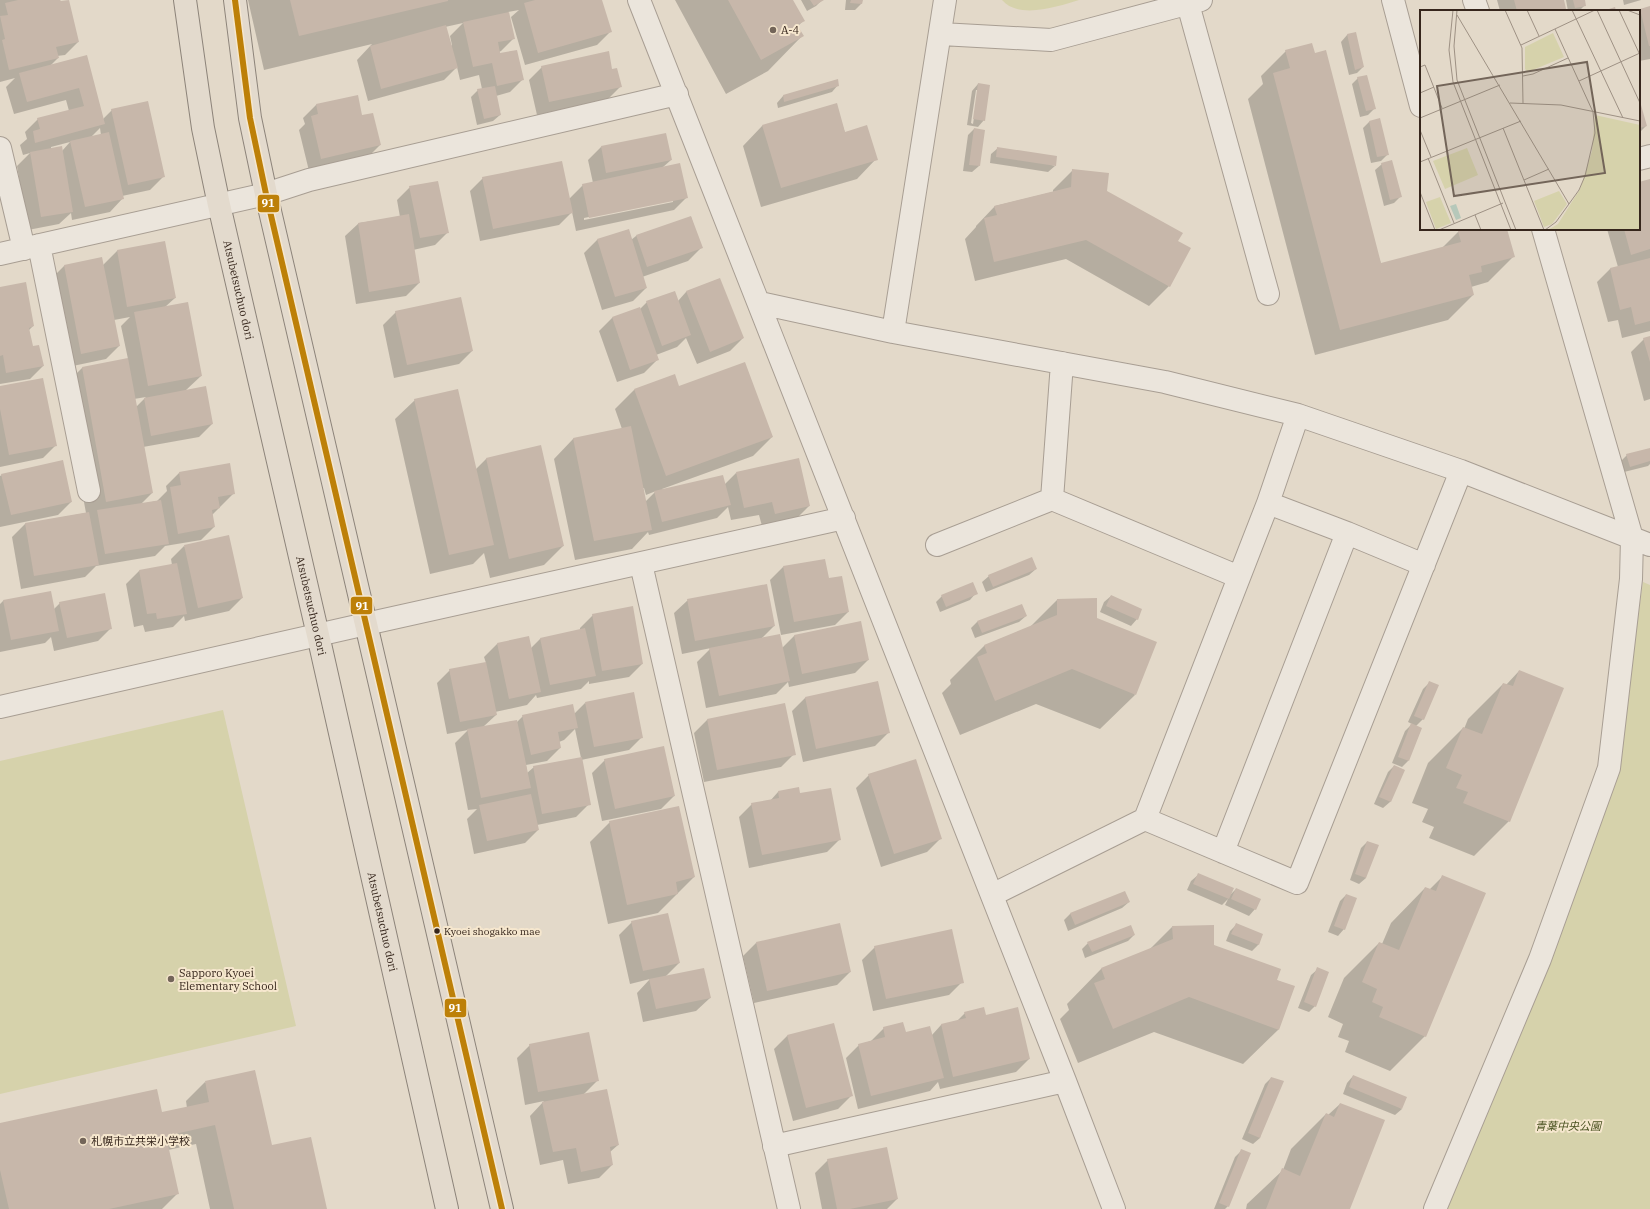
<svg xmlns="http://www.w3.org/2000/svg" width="1650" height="1209" viewBox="0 0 1650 1209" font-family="'IBM Plex Serif','Noto Sans JP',serif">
<rect width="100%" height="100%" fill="#e3d9c9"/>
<path fill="#d6d2ab" d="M1002,0H1079C1059,6 1019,20 1002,0Z
M1643,582L1650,585V1209H1443L1617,766Z
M223,710L296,1026L0,1094V761Z"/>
<path fill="#0003" fill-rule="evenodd" d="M0,0H59L78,42L65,55L57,56L58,58L50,66L86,56L103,119L112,110L163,177L150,190L122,196L123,198L110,212L72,220L71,213L59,224L28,230L17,166L30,153L23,155L20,145L27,139L25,132L38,119L69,111L66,100L14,114L6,87L15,78L0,82ZM100,128L101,135L91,137ZM70,142L62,151L51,149V147Z
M248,0H601L610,32L597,45L525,65L511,17L519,10L508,12L514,38L501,51L499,52L523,79L510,92L496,96L500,115L493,121L477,125L471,97L478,90L482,89L479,75L460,80L457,67L444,80L368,101L357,60L372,44L264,70ZM463,23L450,36L452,45L451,46L445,27Z
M675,0H792L803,21L797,27L802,36L768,71L726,94Z
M801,0H822L816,6L807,11Z
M846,0H862L861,4L855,10H845Z
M1497,0H1563L1565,9L1563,11H1500Z
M1566,0H1584L1585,5L1579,11H1568Z
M1623,0H1641L1624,5Z
M1650,7V59L1639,61V11Z
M1355,33L1363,67L1357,73L1349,75L1341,42L1347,35Z
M1286,51L1314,54L1381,264L1442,248L1458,232L1469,229H1506L1513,257L1488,282L1471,287L1473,295L1448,320L1315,355L1248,99L1263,84L1261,76Z
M542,67L621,86L608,99L537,115L529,80Z
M1358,78L1374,109L1368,115L1360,117L1352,84Z
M837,80L838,85L832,92L778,108L777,103L783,96Z
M978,84L984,120L978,127L967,125L972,91ZM976,90H978L973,124L971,123Z
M357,96L361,116L380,145L367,158L309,171L299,130L305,124L303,118L316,105Z
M1639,100L1646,126L1639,133Z
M836,104L845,133L876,159L857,179L761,207L743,146L762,126Z
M1379,119L1388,154L1381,161L1371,163L1363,128L1369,122Z
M974,129L979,166L972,172L963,171L968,135Z
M601,147L671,160L662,168L687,197L674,210L576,231L572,212L559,225L480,241L470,191L483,178L569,199L583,185L593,183L588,160ZM673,200V202L584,220V218Z
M998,148L1055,166L1048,172L990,163L991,154Z
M1382,164L1400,197L1394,203L1384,206L1375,170Z
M1073,170L1106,191L1177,242L1169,286L1149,306L1066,259L975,281L965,239L976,227V226L995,206L1053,192V190Z
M1650,180V331L1622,338L1618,320L1608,322L1597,282L1610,269L1618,267L1607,229H1639V183Z
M410,187L448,232L435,245L413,250L419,283L406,296L356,304L345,236L359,223L400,217L397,200Z
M691,217L701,248L688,261L642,277L646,288L633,301L602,310L584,253L597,240L628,230L631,240L636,236Z
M164,242L175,298L165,307L201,376L185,391L212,424L199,437L143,447L152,493L141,504L157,501L167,491L166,486L179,473L234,493L212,515L214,527L201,540L165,546L155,556L96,566L85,577L21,589L12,537L25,524L86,513L63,387L82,368L128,359L121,326L130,317L114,320L119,346L106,359L68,367L51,279L64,266L101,258L103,265L117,251ZM146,397L136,407L134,399Z
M719,279L743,338L730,351L697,364L686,338L677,347L656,355L657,360L644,373L617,382L599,331L612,318L640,309L647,302L678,301L686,292Z
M0,288L33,326L28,331L32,348L43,366L30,379L0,384Z
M396,312L472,351L459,364L394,378L383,325Z
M1650,337V399L1644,401L1631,352L1644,339Z
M0,387L56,445L43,458L0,467Z
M679,387L772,437L753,456L662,489L663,490L725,484L736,473L809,506L796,519L762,526L759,515L731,520L728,507L717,518L649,535L648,532L632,549L575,560L554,459L573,439L622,429L615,409L634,390ZM643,488H644L646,495L656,491L645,502Z
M415,400L476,469L486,459L540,446L563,546L544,565L490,578L484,553L473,564L430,574L395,419Z
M1650,449V464L1648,466L1624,472L1621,461L1627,455Z
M2,475L71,502L58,515L0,527V476Z
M184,546L242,598L229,611L185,621L184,616L173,627L145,632L143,625L134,627L126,584L139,571L172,565L171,559Z
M783,567L828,580L848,612L835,625L781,635L770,580Z
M1036,569L1029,575L986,592L982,582L989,576Z
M50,592L54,609L60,603L111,628L98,641L54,651L51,637L45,643L0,652V604L3,601Z
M976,593L970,600L940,612L936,602L942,596Z
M1111,596L1137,619L1131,626L1100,612L1104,602Z
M688,600L774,626L761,639L782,648L794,636L860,622L868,660L855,673L789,687L788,682L776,694L706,708L697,662L711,648L682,654L674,613Z
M1057,600L1096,618L1135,695L1100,729L1036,704L960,735L942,693L951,684L950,680L984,646L1030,627Z
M593,615L642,664L629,677L589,684V681L581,689L537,698L536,695L527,705L495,712L496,715L483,727L517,722L523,716L574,714L585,703L642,737L629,750L581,760L589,804L576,817L537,825L538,830L525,843L474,854L467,819L477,809L468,810L455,743L468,730L447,734L437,683L450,670L486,663L484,657L497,644L531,648L540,639L580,630V628ZM575,729L581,758L534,767L527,773L526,765L547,761L560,748L559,742L564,740Z
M1026,616L1019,622L975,638L971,628L977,622Z
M1519,671L1509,821L1474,856L1429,838L1434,827L1422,822L1428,809L1412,803L1428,763L1463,728L1464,729L1468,719L1503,684L1506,685Z
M877,682L888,733L875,746L803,762L792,711L805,698Z
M1430,682L1423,719L1416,726L1421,729L1408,761L1402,767L1392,763L1405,731L1412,724L1408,722L1423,689Z
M784,704L794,754L781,767L704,782L694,733L707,720Z
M605,760L674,796L661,809L602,821L592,773Z
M1394,766L1404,770L1390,802L1383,808L1374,804L1388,772Z
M869,775L940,839L927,852L881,867L856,788Z
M778,792L800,795L840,839L827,852L749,868L739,817L752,804L770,801Z
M610,822L694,877L658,913L608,924L590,842Z
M1367,842L1366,878L1359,884L1350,880L1361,848Z
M1198,875L1230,895L1236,889L1255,909L1249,916L1225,905L1228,899L1222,905L1187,890L1191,881Z
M1443,876L1425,1036L1390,1071L1345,1052L1349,1041L1338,1037L1343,1024L1328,1017L1344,978L1379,943L1382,944L1391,923L1425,888L1429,890Z
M1346,895L1344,929L1338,936L1328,932L1340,901Z
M1129,902L1122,908L1068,931L1064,920L1070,914Z
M632,922L679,963L665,977L710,998L696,1011L643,1022L637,993L650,979L630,984L619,935Z
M1236,925L1262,935L1258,945L1252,951L1226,941L1230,931Z
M1172,927L1213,945L1276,980L1293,987L1278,1030L1243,1064L1154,1032L1078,1063L1060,1019L1069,1010L1067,1004L1101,969L1149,950Z
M1134,935L1128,941L1085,958L1082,949L1088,943Z
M756,943L850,972L837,985L754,1003L743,956Z
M875,947L962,982L949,995L873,1011L862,960Z
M1318,969L1315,1006L1309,1012L1298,1008L1311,975Z
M965,1013L985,1016L1029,1059L1016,1072L940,1089L938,1082L930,1091L858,1109L846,1058L859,1045L871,1041L884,1028L905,1033L932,1035L941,1025L957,1021Z
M833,1025L851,1096L838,1109L793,1121L774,1049L787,1036Z
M530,1045L597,1081L583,1095L618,1145L610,1152L612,1165L599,1178L568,1184L563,1160L540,1165L530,1116L544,1101L525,1105L517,1058Z
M1353,1076L1402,1109L1395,1115L1343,1094L1347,1083Z
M1271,1078L1260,1138L1253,1144L1242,1139L1265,1084Z
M205,1082L271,1146L326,1209H210L196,1144L168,1150L178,1193L162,1209H0V1124L161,1114L187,1108L186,1101Z
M1340,1104L1349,1209H1246L1247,1204L1283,1170L1291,1149L1326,1114L1328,1115Z
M1242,1150L1228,1206L1225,1209H1214L1235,1157Z
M828,1160L897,1199L887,1209H822L815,1173Z"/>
<path fill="#c7b7aa" d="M18,0H60L61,1L69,0L79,42L56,47L59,58L9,70L2,40L5,39L0,16L8,15L5,3Z
M290,0H448V1L299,36Z
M535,0H602L612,32L538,53L524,3Z
M728,0H793L805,21L797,25L804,36L761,60Z
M810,0H824L814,6Z
M851,0H863L862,4L850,3Z
M1514,0H1564L1566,9L1559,11H1517Z
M1573,0H1585L1586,6L1575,8Z
M1650,6V46H1649L1640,9Z
M1615,7L1616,11H1603Z
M509,12L515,39L498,42L500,53L517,50L524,80L497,86L492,63L473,67L463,22Z
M446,25L458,68L381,89L370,46Z
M1356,32L1364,67L1355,70L1347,34Z
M1312,43L1315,53L1326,50L1381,263L1461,242L1458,231L1465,229H1507L1515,257L1481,266L1482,272L1469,275L1474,295L1340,330L1273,73L1290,68L1285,50Z
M609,51L612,69L617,68L622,87L549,102L541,66Z
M87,55L105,124L35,143L33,131L40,129L37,118L84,106L79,88L27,102L19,73Z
M1367,75L1376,109L1366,111L1357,77Z
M838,79L839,86L784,102L783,95Z
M978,83L990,85L985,121L973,119Z
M495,86L501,115L484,119L477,89Z
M358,95L362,115L373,113L381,145L321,159L311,116L318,114L316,104Z
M1639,98L1647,126L1639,128Z
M148,101L165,177L128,185L111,109Z
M837,103L845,132L867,125L878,160L781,188L762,125Z
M1380,118L1389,155L1377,157L1369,121Z
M974,128L985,130L980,166L969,165Z
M109,132L124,199L85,207L70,141Z
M666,133L672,160L606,173L601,146Z
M62,146L73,212L41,217L30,152Z
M997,147L1057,156L1056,166L996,157Z
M1392,160L1402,197L1390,200L1381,163Z
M562,161L573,213L493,229L482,177Z
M680,163L688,198L589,218L582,184Z
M1072,169L1109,173L1107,191L1183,233L1178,241L1191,248L1170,287L1086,240L994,262L984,218L997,215L994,206L1071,187Z
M1650,179V249L1631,255L1624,229H1639V182Z
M438,181L449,233L420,238L409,186Z
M409,214L420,283L369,292L358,223Z
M691,216L703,248L647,267L636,235Z
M629,229L647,288L615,297L597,239Z
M165,241L176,298L127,307L117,250Z
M102,257L120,346L81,354L64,265Z
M1650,258V321L1635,325L1631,307L1620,310L1610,268Z
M720,278L744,338L710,352L686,291Z
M26,282L34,326L29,328L33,346L39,345L44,366L6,373L3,355L0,356V287Z
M675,291L691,335L662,346L646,301Z
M461,297L473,351L407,365L395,311Z
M188,302L202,376L148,386L134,312Z
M640,307L659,360L630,370L612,317Z
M1650,336V362L1643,338Z
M128,358L153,493L106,502L82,367Z
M745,362L773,437L666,476L634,389L675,374L679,386Z
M43,378L57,446L9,455L0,409V386Z
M206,386L213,424L151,436L144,398Z
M458,389L494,545L449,555L414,399Z
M631,426L652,530L594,541L573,438Z
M541,445L564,546L509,559L486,458Z
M1650,448V461L1630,467L1626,454Z
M799,458L810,506L775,514L772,502L744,508L736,472Z
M63,460L72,502L11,515L1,474Z
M230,463L235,494L218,497L220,508L212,510L215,527L178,534L170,487L181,485L179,472Z
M723,475L731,505L662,522L654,491Z
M161,500L169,544L105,554L97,510Z
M89,512L99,565L34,576L25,523Z
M229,535L243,598L198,608L184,545Z
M1032,557L1037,569L993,587L988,575Z
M825,559L829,578L842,576L849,612L794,622L783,566Z
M177,563L187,614L157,619L156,613L147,614L139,570Z
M973,582L978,594L946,607L941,595Z
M767,584L775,626L695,641L687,599Z
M51,591L59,631L11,640L3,600Z
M105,593L112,629L67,638L59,602Z
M1111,595L1142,609L1138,620L1106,606Z
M1097,598V618L1157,642L1136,695L1072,669L995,701L977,657L987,653L984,645L1057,615V599Z
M1022,604L1027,616L982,633L977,621Z
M633,606L643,664L602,671L592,614Z
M861,621L869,660L802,674L794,635Z
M585,628L596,676L550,685L540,638Z
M780,634L790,681L719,696L709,648Z
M529,636L541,692L509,699L497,643Z
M486,662L497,715L460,722L449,669Z
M1519,670L1564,688L1510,822L1463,803L1468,792L1456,788L1462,775L1446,768L1463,727L1482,734L1503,683L1513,686Z
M878,681L890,733L816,749L805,697Z
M1429,681L1439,685L1424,720L1414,716Z
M634,692L643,738L594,747L585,702Z
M785,703L796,755L717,770L707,719Z
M573,704L578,728L558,732L561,748L531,755L522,715Z
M517,720L531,788L481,798L467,729Z
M1411,723L1422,728L1409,761L1398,757Z
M664,746L675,796L615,809L604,759Z
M582,757L591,805L542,814L533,766Z
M916,759L942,839L894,854L868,774Z
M1394,765L1405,770L1391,802L1379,797Z
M799,787L800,793L831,788L841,840L762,855L751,803L779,798L778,791Z
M531,794L539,830L487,841L479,805Z
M679,806L695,877L676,882L678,894L627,905L609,821Z
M1367,841L1379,845L1366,878L1355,874Z
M1198,873L1234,888L1229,899L1193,884Z
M1442,875L1486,893L1426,1037L1379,1017L1383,1007L1372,1002L1377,989L1362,982L1379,942L1399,950L1425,887L1436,891Z
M1236,888L1261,899L1256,910L1231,899Z
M1125,891L1130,902L1075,925L1070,913Z
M1346,894L1357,898L1345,930L1334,926Z
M668,913L680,963L643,971L631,921Z
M840,923L851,972L767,991L756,942Z
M1236,923L1263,934L1259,945L1231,934Z
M1131,925L1135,935L1092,952L1087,942Z
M1214,925V945L1281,969L1277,980L1295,986L1279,1030L1189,997L1113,1029L1094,983L1105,979L1101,968L1173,939L1172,926Z
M952,929L964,983L886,999L874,946Z
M1317,967L1329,972L1316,1007L1304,1002Z
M704,968L711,998L656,1009L649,979Z
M984,1007L986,1015L1018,1007L1030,1059L953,1077L941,1024L966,1018L964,1012Z
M903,1022L906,1032L930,1026L944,1078L871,1096L858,1044L885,1037L883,1027Z
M834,1023L853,1096L806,1108L787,1035Z
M589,1032L599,1081L538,1092L529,1044Z
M255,1070L272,1145L311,1137L327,1209H234L215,1125L166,1136L179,1194L109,1209H9L0,1170V1123L157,1089L162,1112L209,1102L205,1081Z
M1353,1075L1407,1097L1402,1109L1349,1087Z
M1271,1077L1284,1081L1260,1138L1248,1133Z
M607,1089L619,1145L610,1147L613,1165L581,1172L576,1148L553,1152L542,1102Z
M1340,1103L1385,1120L1350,1209H1266L1282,1168L1300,1176L1326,1113L1334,1117Z
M887,1147L898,1199L850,1209H837L827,1159Z
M1241,1149L1251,1153L1229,1207L1219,1203Z"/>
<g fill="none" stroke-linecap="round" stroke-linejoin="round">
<defs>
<path id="minor" d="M639,0L1065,1081L1114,1209
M1393,0L1421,106
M1474,0L1478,11
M1188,4L1268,294
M941,34L1051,40L1201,0
M0,148L24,249
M1639,159L1650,156
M39,245L89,491
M0,254L266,194L309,180L677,94
M760,303L893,332L1165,382L1298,415L1461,471L1650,545
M893,332L945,0
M1052,499L1062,363
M1268,503L1347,533L1424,565
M937,545L1052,499L1239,577
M641,564L789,1209
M0,707L366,624L844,518
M1145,819L1268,503L1298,415
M1223,852L1347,533
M992,895L1145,819L1297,883L1461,471
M774,1146L1065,1081
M1435,1209L1540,959L1609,768L1631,579L1632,538L1543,229"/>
<g id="major">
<path id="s1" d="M185,0L203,128L219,205L318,635L447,1209"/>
<path d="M235,0L250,118L266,194L502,1209"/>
</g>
</defs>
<use href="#minor" stroke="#a89e93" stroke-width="24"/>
<use href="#major" stroke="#8d847a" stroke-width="24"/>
<use href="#minor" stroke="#ebe5dc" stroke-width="22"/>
<use href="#major" stroke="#e3dacd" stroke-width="22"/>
<defs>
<path id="bus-1" d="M235,0L250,118L266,194L502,1209"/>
</defs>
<use href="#bus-1" stroke="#f6e7ce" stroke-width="9"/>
<use href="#bus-1" stroke="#bd8008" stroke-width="6"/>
</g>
<g fill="#736559" stroke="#f6e7ce" stroke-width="1.5">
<circle cx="773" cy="30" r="4"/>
<circle cx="171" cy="979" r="4"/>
<circle cx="83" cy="1141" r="4"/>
</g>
<circle fill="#36261c" stroke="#f6e7ce" stroke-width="1.5" cx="437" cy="931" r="3.5"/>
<g text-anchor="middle" stroke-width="4" stroke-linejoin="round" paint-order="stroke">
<g font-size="10" fill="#36261c" stroke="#f6e7ce" text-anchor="start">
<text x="444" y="935">Kyoei shogakko mae</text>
</g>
<g font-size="11" fill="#36261c" stroke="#f6e7ce" text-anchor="start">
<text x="781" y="34">A-4</text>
<text x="179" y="977">Sapporo Kyoei<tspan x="179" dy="13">Elementary School</tspan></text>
<text x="91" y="1145">札幌市立共栄小学校</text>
</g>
<g font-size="11" fill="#36261c" stroke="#f6e7ce">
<text dy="4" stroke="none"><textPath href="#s1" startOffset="295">Atsubetsuchuo dori</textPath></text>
<text dy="4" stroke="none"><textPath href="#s1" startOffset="619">Atsubetsuchuo dori</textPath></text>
<text dy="4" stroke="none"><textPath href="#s1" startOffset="943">Atsubetsuchuo dori</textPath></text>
</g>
<g font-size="11" font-style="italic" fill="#4b5322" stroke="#f6e7ce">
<text x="1568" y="1130">青葉中央公園</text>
</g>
</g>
<g transform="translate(1420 10)">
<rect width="220" height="220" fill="#e3d9c9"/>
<path d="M133,23L144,47L108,62L105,59V37ZM175,105L220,115V220H128L138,214L160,179L172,141ZM47,138L58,165L25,179L13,151ZM139,181L147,194L132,214L124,217L114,191ZM20,187L31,213L16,219L6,192Z" fill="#d6d2ab"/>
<path d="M36,194L41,208L36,210L30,196Z" fill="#b6c8ba"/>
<path fill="none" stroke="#9e9184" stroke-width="1" d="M33,0L29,40L33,72L91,220M37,0L34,36L37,70L96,220M85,0L102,38L103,93M107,0L119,26M152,0L203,108M177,0L220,93M199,0L220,45M207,0L220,5M37,5L149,194M101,35L175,0M0,57L5,55L22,98M103,66L113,64L148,48M159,71L220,43M0,83L14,77M90,93L141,95L220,111M0,108L80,75M83,118L124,220M0,120L11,147M8,148L34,213M0,152L101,111M104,170L129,159M0,182L15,220M55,205L61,220M19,220L83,193M125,220L136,212L159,180L165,166L175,123L173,102L135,19"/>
<path fill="#736559" fill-opacity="0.15" stroke="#736559" stroke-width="2" d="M167,52L185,163L34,186L17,76Z"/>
<rect width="220" height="220" fill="none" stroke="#36261c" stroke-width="2"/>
</g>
<g stroke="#f6e7ce" stroke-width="1.5">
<rect x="257" y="194" width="23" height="19" rx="4" fill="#bd8008"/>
<rect x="350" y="596" width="23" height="19" rx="4" fill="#bd8008"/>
<rect x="444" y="998" width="23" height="20" rx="4" fill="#bd8008"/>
</g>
<g font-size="11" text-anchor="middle" font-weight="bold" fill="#fff">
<text x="268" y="207">91</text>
<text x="362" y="610">91</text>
<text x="455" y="1012">91</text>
</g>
</svg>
